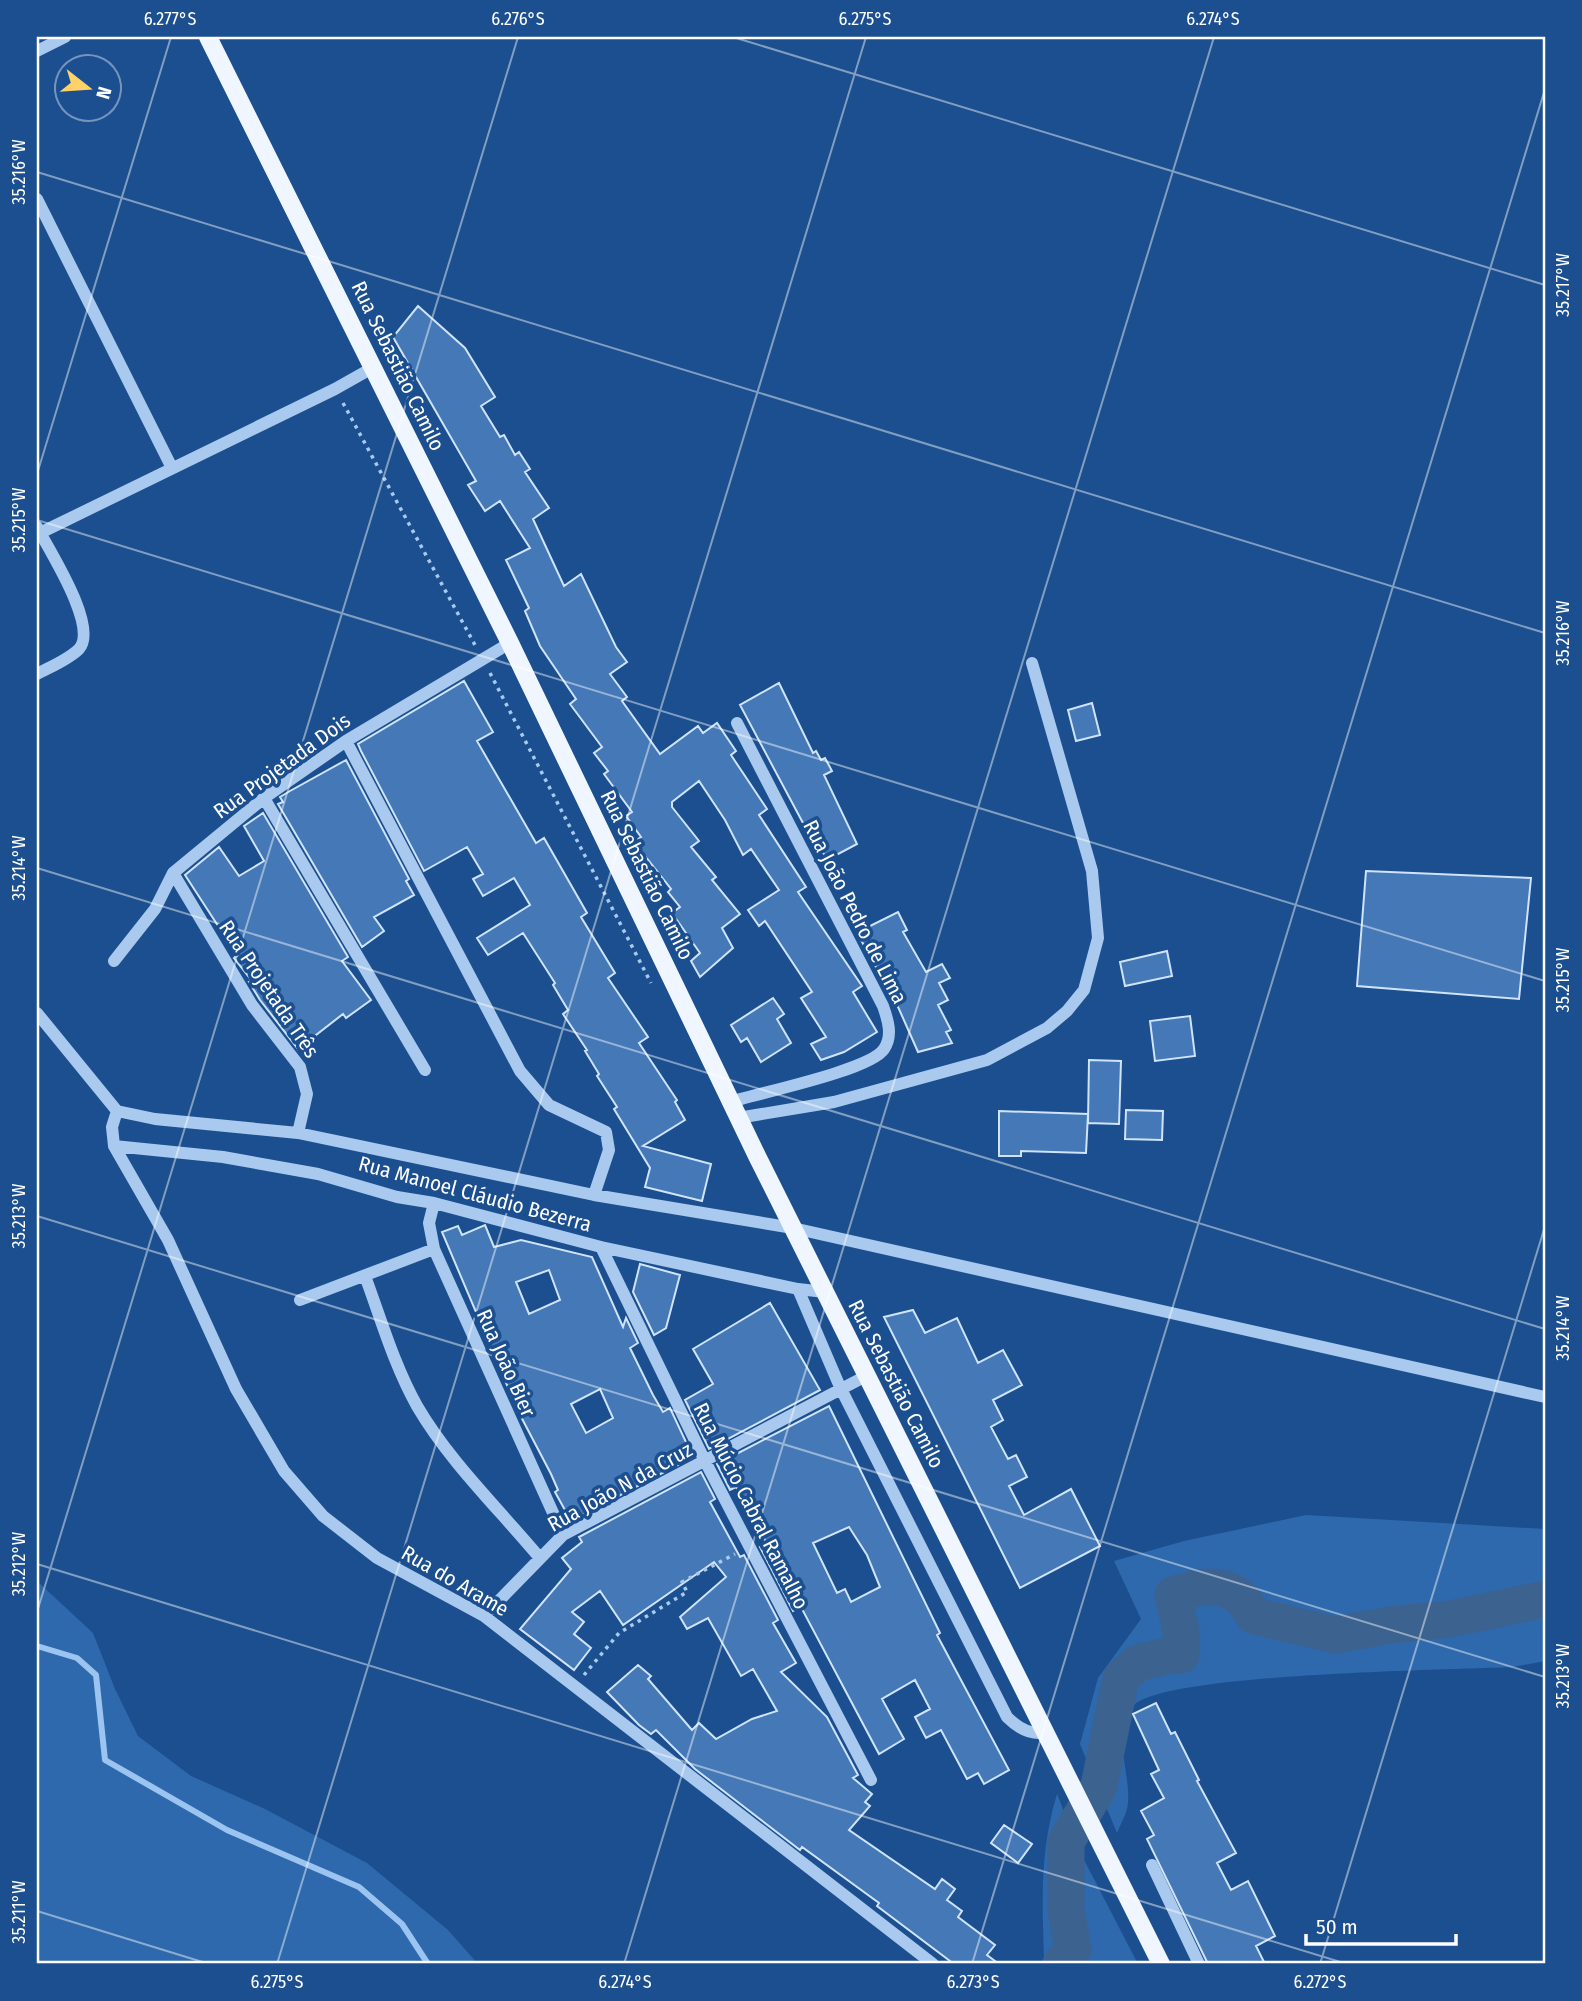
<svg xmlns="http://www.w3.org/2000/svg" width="1582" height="2001" viewBox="0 0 1582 2001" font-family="'Fira Sans Condensed',sans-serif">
<rect width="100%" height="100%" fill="#1b4f8f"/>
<path fill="#2e69ad" d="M1306,1515L1545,1529V1661L1513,1667C1453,1670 1166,1673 1134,1705C1108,1731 1134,1778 1127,1809C1125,1817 1120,1825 1117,1833L1080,1744L1098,1678L1141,1619L1114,1561L1184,1541Z
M37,1581L93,1633L115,1689L138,1736L191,1776L265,1809L367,1863L448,1930L478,1964H37Z
M1057,1794L1081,1854L1138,1964H1040L1044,1957C1042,1901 1040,1849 1057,1794Z"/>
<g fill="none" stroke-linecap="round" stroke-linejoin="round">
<path stroke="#9cc4f0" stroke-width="6" d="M37,1646L77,1658L96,1675L105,1760L227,1830L359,1887L402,1924L428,1964"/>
<path stroke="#3c6290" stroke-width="37" d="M1061,1964L1073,1949L1066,1910V1842L1099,1786L1121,1678L1137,1663L1170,1655H1181V1631L1173,1595C1207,1583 1235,1580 1254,1616L1336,1635L1390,1625L1450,1619L1545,1599"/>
</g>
<path fill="#4478b7" stroke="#cfe3fa" stroke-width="2" fill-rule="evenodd" d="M418,306L465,348L495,397L481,406L500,437L504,435L515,455L519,452L530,469L525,472L549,508L533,519L564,586L581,574L616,647L627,662L610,674L627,697L622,701L660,754L698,726L703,733L717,723L736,751L731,755L767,809L759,815L806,887L798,892L862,986L853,992L877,1032L844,1052L821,1060L811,1044L826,1037L801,998L812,992L765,921L759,926L748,910L779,890L751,849L743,855L725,820L699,781L672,802V807L699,841L691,847L716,877L712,880L740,914L722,928L733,948L700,977L691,961L700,953L672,913L680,907L668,892L671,889L634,842L641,837L626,816L632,812L604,774L608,771L594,753L602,747L570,704L576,699L540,646L525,611L529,608L506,560L530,548L500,501L485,511L468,485L476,481L393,337Z
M464,681L493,732L477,741L536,843L544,838L587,913L581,917L615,973L608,978L648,1037L639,1043L677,1100L675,1102L685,1120L643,1146L711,1164L702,1201L645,1187L650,1168L614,1109L617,1107L597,1076L599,1074L585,1051L587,1050L563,1014L568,1010L553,985L555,983L523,933L488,955L477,938L530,905L514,878L483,896L473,879L483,874L467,847L424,871L361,751L358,744Z
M779,683L813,753L816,751L821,760L825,758L832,771L824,775L857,844L827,860L814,836L811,838L740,705Z
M1092,703L1100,735L1076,741L1068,710Z
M346,760L409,879L406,881L414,895L374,917L384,931L362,947L278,804L283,802L280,797L290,791Z
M263,813L348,957L342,961L371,1000L346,1018L343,1014L298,1049L260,1000L249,982L252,981L234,958L237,955L185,875L219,847L239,876L264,861L244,826Z
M1366,871L1531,878L1519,999L1357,986Z
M898,912L907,930L903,932L926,972L942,964L950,978L939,983L948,1000L938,1005L951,1030L946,1032L952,1043L918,1052L899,1009L861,940L864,938L860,931Z
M1167,951L1172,976L1125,986L1120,962Z
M773,998L784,1014L777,1019L791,1043L761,1062L747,1038L741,1042L731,1025Z
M1190,1016L1195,1056L1155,1061L1150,1021Z
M1089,1060L1121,1061L1119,1124L1088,1123Z
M1126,1110L1163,1111L1162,1140L1125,1139Z
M999,1111L1088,1114L1086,1153L1021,1151V1156H999Z
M485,1225L494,1247L521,1240L592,1257L623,1327L626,1318L638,1343L630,1348L653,1395L663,1412L670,1408L693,1457L571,1521L555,1492L558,1490L551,1474L518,1411L442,1232L458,1226L462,1235ZM549,1270L560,1300L529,1314L516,1282ZM600,1389L613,1418L586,1433L571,1404Z
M640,1264L680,1275L666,1328L654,1335L633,1292Z
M770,1303L820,1390L709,1449L685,1400L713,1384L693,1349Z
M913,1310L925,1333L957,1318L978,1363L1003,1350L1022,1385L993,1400L1003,1420L991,1427L1008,1459L1016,1455L1027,1477L1009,1486L1024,1515L1071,1489L1100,1546L1020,1588L884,1317Z
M829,1406L940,1633L937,1635L1009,1770L984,1784L978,1773L967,1779L941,1730L926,1738L915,1717L930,1709L915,1680L882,1699L904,1739L879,1754L801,1607L793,1611L760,1547L767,1544L736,1487L730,1490L717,1464ZM849,1527L867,1555L880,1587L851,1602L845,1589L837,1593L813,1543Z
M701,1472L715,1499L710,1502L740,1557L744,1555L778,1620L773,1623L796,1663L781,1672L827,1717L858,1775L853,1778L872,1794L865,1802L870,1806L849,1830L935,1889L942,1879L955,1889L947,1900L962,1911L958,1917L995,1945L987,1955L999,1964H954L877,1906L879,1903L802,1847L800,1850L695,1769L656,1730L651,1734L639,1725L607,1692L638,1665L651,1676L648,1679L692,1730L699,1723L716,1739L752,1719L777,1711L753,1669L741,1676L708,1618L687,1629L680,1617L726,1577L714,1562L623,1625L600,1591L572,1612L584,1622L574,1634L591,1648L574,1670L520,1629L571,1569L562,1558L582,1542L579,1537Z
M1156,1703L1171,1734L1175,1732L1199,1780L1197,1781L1236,1853L1217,1863L1231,1890L1248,1881L1275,1936L1256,1946L1265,1964H1208L1147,1839L1154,1835L1141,1811L1164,1798L1151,1774L1159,1770L1133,1714Z
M1004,1825L1032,1844L1018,1863L991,1843Z"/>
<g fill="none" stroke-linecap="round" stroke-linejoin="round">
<path stroke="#a9c9ee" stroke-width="3.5" stroke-dasharray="3.5 5" stroke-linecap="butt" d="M343,403L475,645
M490,673L651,983
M584,1675L619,1633L687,1592L682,1582L735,1554"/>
<path stroke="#a9c9ee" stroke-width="12" d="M37,51L65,37
M37,199L172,468
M40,533L335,389L374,367
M37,674C50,667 68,660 79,649C99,627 49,550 37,527
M346,741L520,1071L549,1105L606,1132L609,1150L594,1195
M264,798L425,1070
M173,873L252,1005L300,1067L307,1094L298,1133
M114,961L155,909L173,873L264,798L346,741L510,643
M37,1013L117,1111L155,1119L298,1133L594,1195L793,1228L1545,1397
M730,1102C759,1093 871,1070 884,1049C893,1036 888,1020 883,1006L737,723
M117,1111L112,1127L114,1146L168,1240L236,1389L284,1471L323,1516L377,1558L484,1616L933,1964
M738,1118L834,1102L987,1060L1047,1028L1067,1011L1084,990L1098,938L1092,871L1032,663
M114,1146L223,1157L318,1174L397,1197L434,1203L601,1247L798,1289L825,1292
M434,1203L429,1223L434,1249L563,1535
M601,1247L706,1463L871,1780
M365,1276C381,1319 394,1365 417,1406C449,1461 498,1508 539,1557
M798,1289L840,1387L1007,1717C1018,1728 1031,1736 1047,1732
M300,1300L434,1249
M484,1616L563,1535L866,1376
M1152,1865L1199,1964"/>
<path stroke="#f0f6ff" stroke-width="18" d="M208,37L510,643L758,1158L1161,1964"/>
</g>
<path fill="none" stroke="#fff" stroke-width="2" stroke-opacity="0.45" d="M733,37L1545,285M37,172L1545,633M37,474L171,37M37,520L1545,981M37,868L1545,1329M37,1216L1545,1677M37,1564L1347,1964M37,1612L518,37M37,1911L209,1964M277,1964L866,37M624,1964L1214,37M972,1964L1545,89M1320,1964L1545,1226"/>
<g text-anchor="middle" stroke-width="7" stroke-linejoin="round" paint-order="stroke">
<g font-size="21" fill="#fff" stroke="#1b4f8f">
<text transform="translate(398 366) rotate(64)" y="7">Rua Sebastião Camilo</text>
<text transform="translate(282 766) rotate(-36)" y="7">Rua Projetada Dois</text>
<text transform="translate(647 875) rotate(64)" y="7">Rua Sebastião Camilo</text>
<text transform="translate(855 912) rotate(63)" y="7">Rua João Pedro de Lima</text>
<text transform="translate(269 989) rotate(56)" y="7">Rua Projetada Três</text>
<text transform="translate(475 1194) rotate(15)" y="7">Rua Manoel Cláudio Bezerra</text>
<text transform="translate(506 1363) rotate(66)" y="7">Rua João Bier</text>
<text transform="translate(896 1384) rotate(63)" y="7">Rua Sebastião Camilo</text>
<text transform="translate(620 1487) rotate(-29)" y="7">Rua João N da Cruz</text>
<text transform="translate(751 1506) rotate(63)" y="7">Rua Múcio Cabral Ramalho</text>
<text transform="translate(455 1581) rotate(30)" y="7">Rua do Arame</text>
</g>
</g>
<rect width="1582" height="2001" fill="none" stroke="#1b4f8f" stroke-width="77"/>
<g transform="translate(88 88) rotate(107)"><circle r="33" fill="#1b4f8f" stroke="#7695bc" stroke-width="2"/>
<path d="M0-5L12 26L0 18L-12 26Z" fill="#ffd166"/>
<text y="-10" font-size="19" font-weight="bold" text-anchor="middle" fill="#ffffff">N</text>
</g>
<path d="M1306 1934v10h150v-10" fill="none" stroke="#ffffff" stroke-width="3.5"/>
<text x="1316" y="1934" font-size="21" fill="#ffffff" stroke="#1b4f8f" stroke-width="5" paint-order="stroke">50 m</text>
<rect x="38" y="38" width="1506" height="1924" fill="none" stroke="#fff" stroke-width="2.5"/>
<g font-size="18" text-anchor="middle" fill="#fff">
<text x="170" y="25">6.277°S</text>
<text x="518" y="25">6.276°S</text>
<text x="865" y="25">6.275°S</text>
<text x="1213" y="25">6.274°S</text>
<text transform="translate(19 172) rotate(-90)" y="6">35.216°W</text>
<text transform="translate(1563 285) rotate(-90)" y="6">35.217°W</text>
<text transform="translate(19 520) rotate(-90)" y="6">35.215°W</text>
<text transform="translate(1563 633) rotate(-90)" y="6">35.216°W</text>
<text transform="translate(19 868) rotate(-90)" y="6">35.214°W</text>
<text transform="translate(1563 980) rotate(-90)" y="6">35.215°W</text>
<text transform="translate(19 1216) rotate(-90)" y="6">35.213°W</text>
<text transform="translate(1563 1328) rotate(-90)" y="6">35.214°W</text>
<text transform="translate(19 1564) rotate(-90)" y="6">35.212°W</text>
<text transform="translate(1563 1676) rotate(-90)" y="6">35.213°W</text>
<text transform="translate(19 1912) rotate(-90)" y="6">35.211°W</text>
<text x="277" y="1988">6.275°S</text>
<text x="625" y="1988">6.274°S</text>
<text x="973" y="1988">6.273°S</text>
<text x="1320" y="1988">6.272°S</text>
</g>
</svg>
